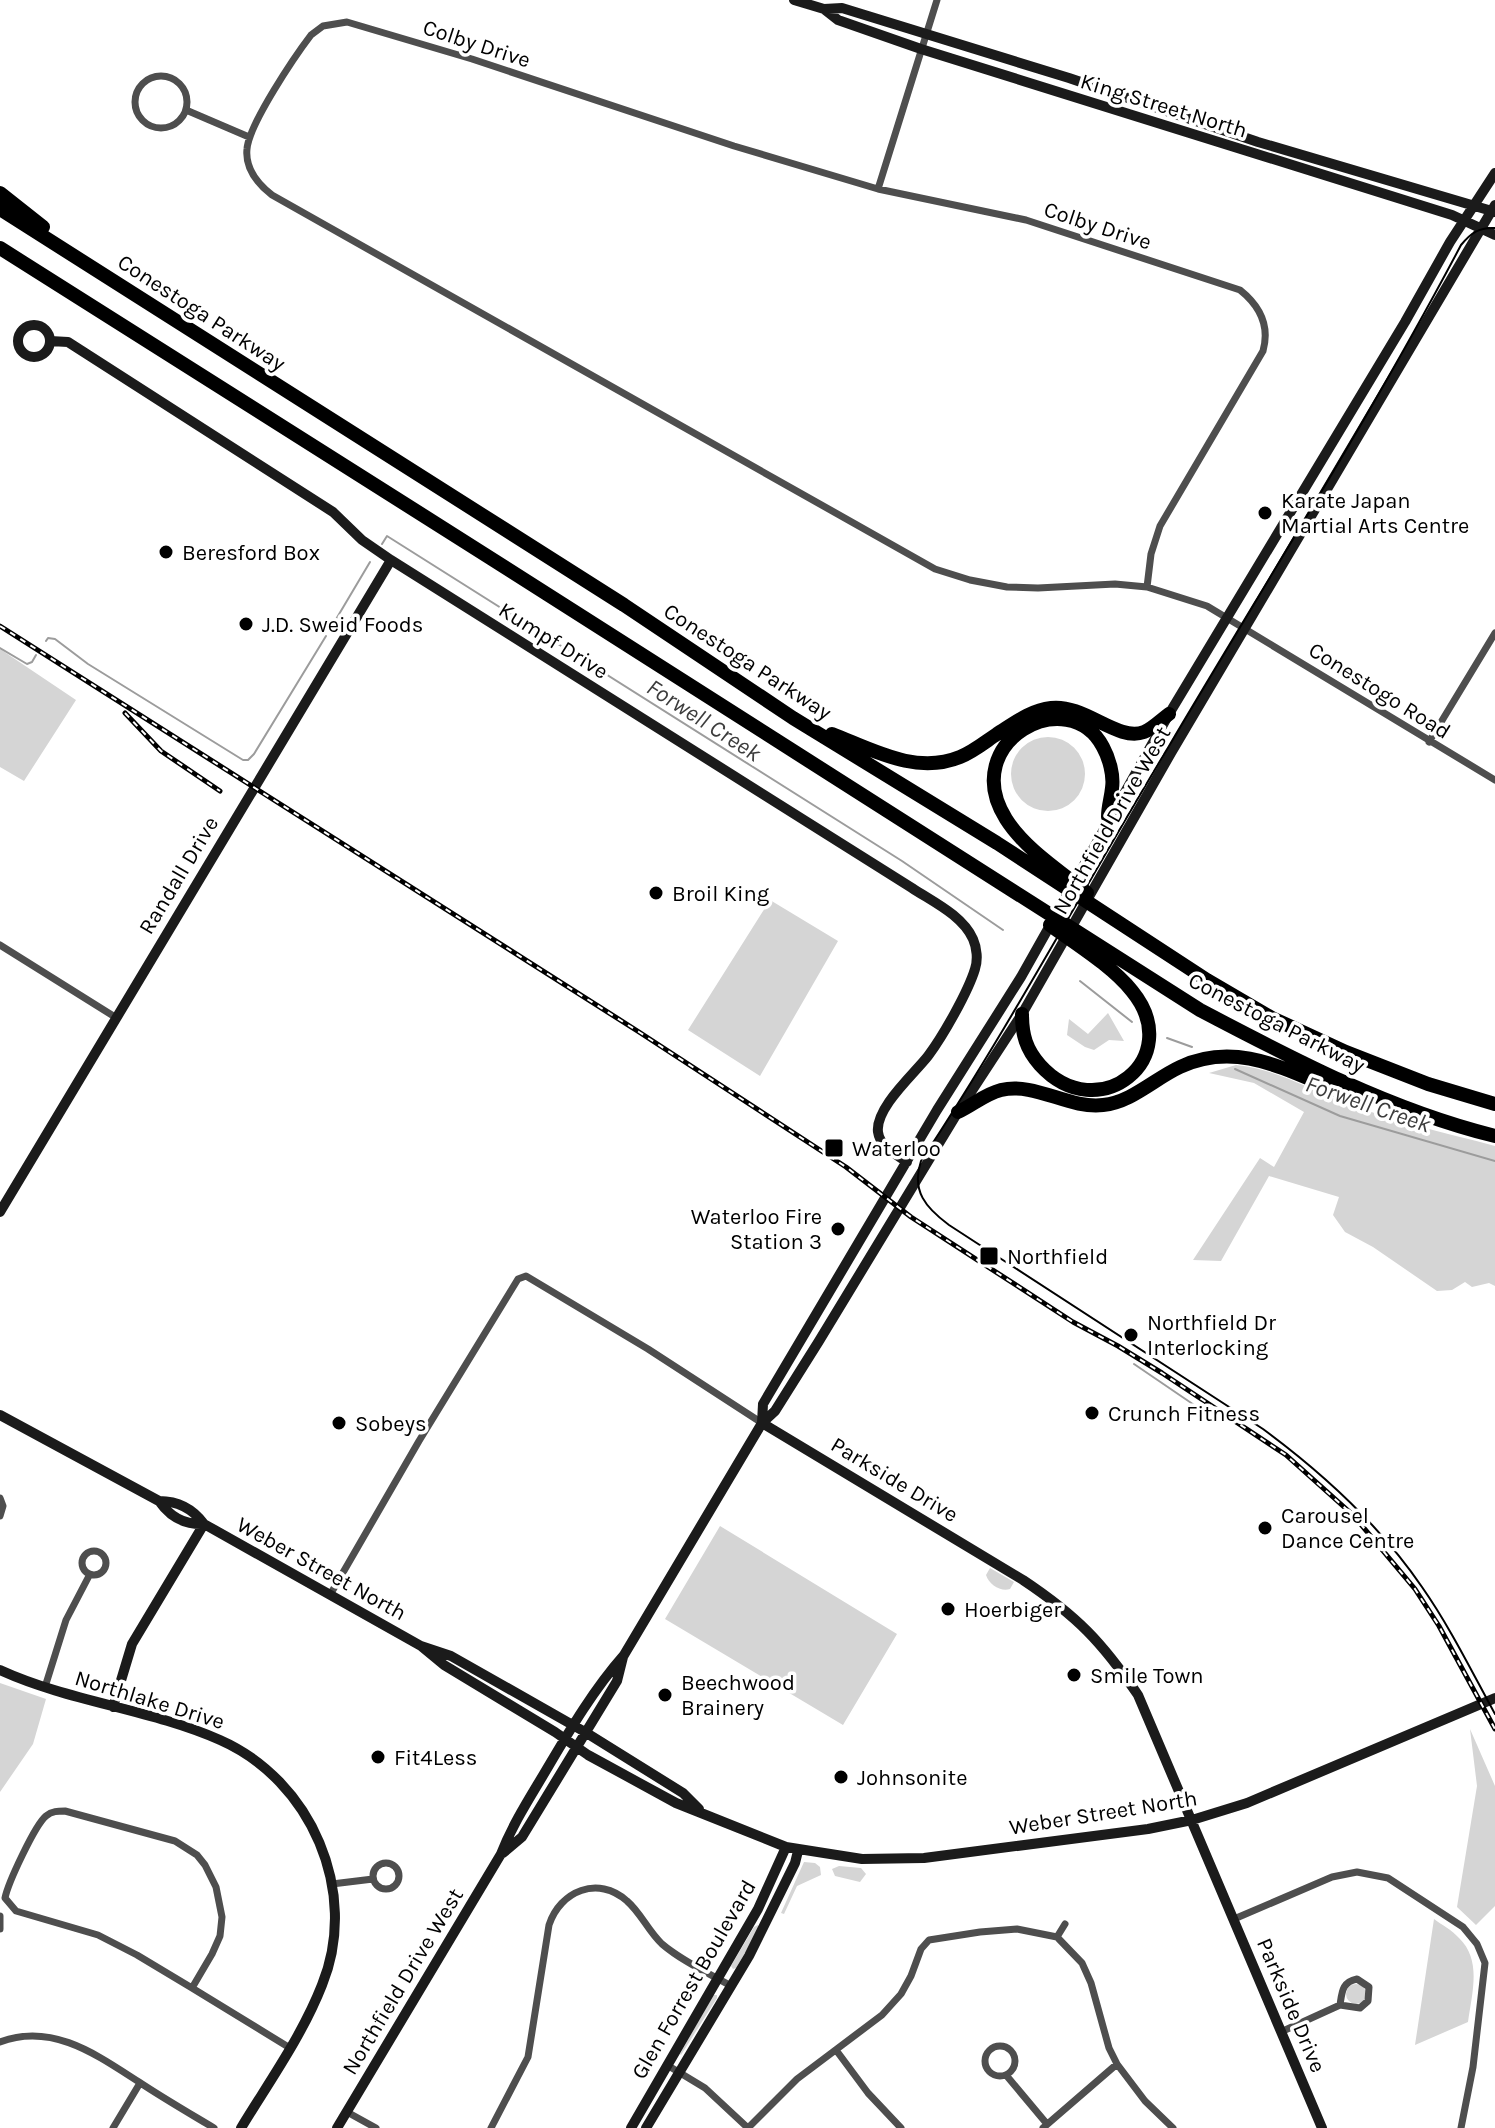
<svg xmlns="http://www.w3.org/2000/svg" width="1495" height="2128" viewBox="0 0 1495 2128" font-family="Karla,sans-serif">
<rect width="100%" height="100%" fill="#fff"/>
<path fill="#d5d5d5" d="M0,649L76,700L24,781L0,767Z
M1011 774a37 37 0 1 1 74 0a37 37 0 1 1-74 0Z
M770,900L838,941L760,1076L688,1030Z
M1108,1013L1124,1041L1109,1040L1094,1050L1085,1047L1067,1035L1069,1019L1088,1034Z
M1236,1065C1275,1069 1305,1087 1341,1101C1391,1121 1443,1132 1495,1146V1286L1489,1283L1472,1287L1465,1282L1452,1290L1437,1291L1373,1247L1345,1232L1333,1215L1339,1197L1269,1176L1221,1261L1193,1260L1260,1158L1274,1167L1304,1112L1254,1083L1209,1073Z
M720,1526L897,1634L843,1725L665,1619Z
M990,1568L1014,1582L1010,1589C1001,1592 989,1585 986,1575Z
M0,1683L46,1699L33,1744L0,1792Z
M1470,1729L1495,1786V1906L1476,1925L1457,1907L1477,1786Z
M804,1862L815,1863L820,1867L821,1875L797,1886L784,1914L781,1913Z
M839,1866L861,1868L866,1874L860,1882L835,1876L832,1869Z
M1434,1919C1442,1925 1452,1930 1459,1938C1482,1960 1472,1993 1468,2022L1415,2045Z
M758,1925L759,1929L736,1968L733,1969L731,1966L754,1927Z
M1346 1994a10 10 0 1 1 20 0a10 10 0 1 1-20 0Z
M713,1995H717V1998L681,2055L680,2054Z"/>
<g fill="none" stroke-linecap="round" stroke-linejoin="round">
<path stroke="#9c9c9c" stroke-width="2" d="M382,544L387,536L902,861L1003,930
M332,626L370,562
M46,641L48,638L55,639L88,664L243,760H248L254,754L326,636
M0,648L27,664L32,662L36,655
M1080,981L1132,1022
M1167,1038L1192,1047
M1235,1069L1340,1116L1495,1161
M1134,1364L1203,1411"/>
<path stroke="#4e4e4e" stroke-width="7" d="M135 102a26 26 0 1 1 52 0a26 26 0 1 1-52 0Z
M186,110L249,137
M878,189L937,0
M1147,587L1151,554L1160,526L1263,351C1270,326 1260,306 1240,290L1026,220L878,189L734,146L472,59L347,22L323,26L311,35C295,56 249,124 247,149C245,168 258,184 272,195L935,569L970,580L1007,587L1038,588L1115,584L1147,587L1207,606L1495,780
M1429,742L1495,633
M0,945L115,1017
M0,1498L3,1506L0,1516
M82 1563a12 12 0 1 1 24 0a12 12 0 1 1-24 0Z
M330,1595L419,1441L518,1279L526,1276L648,1349L762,1423
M45,1687L66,1620L90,1574
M373 1876a13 13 0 1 1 26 0a13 13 0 1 1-26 0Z
M332,1884L373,1879
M0,1916V1929
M1234,1919L1332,1877L1357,1872L1388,1878L1463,1927L1477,1944L1485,1963L1473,2067L1461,2128
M1057,1937L1065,1924
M192,1988L137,1955L98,1935L16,1911L5,1898C8,1883 35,1825 46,1816C52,1811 58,1811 65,1811L175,1841L197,1855L205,1865L216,1887L222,1917L220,1936L212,1954L192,1988L290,2048
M1283,2031L1340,2005L1360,2008L1368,2001L1369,1987L1357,1979C1342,1982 1342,1992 1340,2005
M0,2042C52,2022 97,2055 139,2082C163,2098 189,2113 214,2128
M985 2061a15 15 0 1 1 30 0a15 15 0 1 1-30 0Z
M836,2050L868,2093L901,2128
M667,2065L705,2088L748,2128
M1006,2075L1047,2124
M347,2112L376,2128
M113,2128L140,2083
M491,2128L528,2057L549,1925C560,1891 598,1875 627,1901C641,1913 648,1931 662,1944C682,1961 708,1973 731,1986
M748,2128L797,2079L882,2015L901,1994L911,1976L921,1949L929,1940L980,1932L1017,1929L1057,1937L1082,1963L1091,1983L1109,2048L1117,2064L1145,2101L1173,2128
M1043,2128L1117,2064"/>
<path stroke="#1b1b1b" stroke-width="10" d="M794,0L824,9L838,20L921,49L1452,215L1495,235
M824,9L842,8L1069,78L1258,142L1495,212
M18 341a16 16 0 1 1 32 0a16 16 0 1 1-32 0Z
M50,341L68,342L333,512L362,540L391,560L912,888C933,902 962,915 973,939C977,948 978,960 975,969C968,992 943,1036 928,1056C914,1074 875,1108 878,1132C880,1147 896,1154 907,1162
M0,1212L391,560
M0,1415L159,1501C170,1517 185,1525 204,1524
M762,1423L763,1404L937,1110L1021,977L1169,714L1405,322L1450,242L1495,173
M762,1423L1023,1580C1077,1616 1102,1642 1138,1695L1322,2128
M159,1501C178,1501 193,1509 204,1524L421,1646L451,1656L585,1732L683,1793L699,1809
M421,1646L444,1665L555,1732L588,1755L676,1803L786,1847L862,1859L924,1858L1148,1829L1192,1820L1247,1803L1495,1698
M0,1670C70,1702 150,1709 220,1740C311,1780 360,1892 322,1985C302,2036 269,2082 241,2128
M113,1707L132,1644L204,1524
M503,1853L522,1837L617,1681L623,1657
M337,2128L501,1854C513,1823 531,1796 548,1767C571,1728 594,1689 624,1655L762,1423L775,1411L819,1341L958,1112L1022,1014L1171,753L1495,205
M631,2128L758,1909L786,1847
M646,2128L749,1956L795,1863L798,1851"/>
<path stroke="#000" stroke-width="14" d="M0,193L43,227
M0,209L624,605L793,718L997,843L1207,980L1272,1018L1346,1052L1428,1084L1495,1104
M0,248C402,499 799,757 1200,1010C1295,1060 1390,1110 1495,1136
M832,734C873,750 916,775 960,757C973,752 985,742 997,734C1013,724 1031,710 1051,708C1085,704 1117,742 1144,732C1152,729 1161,720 1169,714
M1087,893C1060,871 1025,849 1006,819C957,741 1069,682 1103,747C1109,758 1114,775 1112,788C1111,799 1108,806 1108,817
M1022,1014C1022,1035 1026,1049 1040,1065C1098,1129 1187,1058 1132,991C1112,966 1076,944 1050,925
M958,1112C973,1105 985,1094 1001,1090C1036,1082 1068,1109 1103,1105C1132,1102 1154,1079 1180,1067C1242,1038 1295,1076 1354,1097"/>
<path stroke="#000" stroke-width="2" d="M1495,228C1479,227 1471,233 1461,245C1371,416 1267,580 1169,746C1086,884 1010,1026 921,1161C911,1191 926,1208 949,1225L1263,1429C1324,1474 1379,1524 1422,1587C1450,1627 1472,1672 1495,1714"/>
<defs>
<path id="rail" d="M0,626L639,1032L846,1167L911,1217L1073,1322L1118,1346L1162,1373L1286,1455L1353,1515L1415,1589L1439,1626L1495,1729
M125,713L161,751L220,791"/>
</defs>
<use href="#rail" stroke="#000" stroke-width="5"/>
<use href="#rail" stroke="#fff" stroke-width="2" stroke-dasharray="6" stroke-linecap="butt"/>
</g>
<g fill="#000" stroke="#fff" stroke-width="3">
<circle cx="1265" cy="513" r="8"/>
<circle cx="166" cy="552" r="8"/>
<circle cx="246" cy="624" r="8"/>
<circle cx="656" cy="893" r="8"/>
<rect x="824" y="1138" width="20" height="20" rx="4"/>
<circle cx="838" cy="1229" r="8"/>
<rect x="979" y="1246" width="20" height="20" rx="4"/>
<circle cx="1131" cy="1335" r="8"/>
<circle cx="1092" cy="1413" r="8"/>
<circle cx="339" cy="1423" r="8"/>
<circle cx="1265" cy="1528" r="8"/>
<circle cx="948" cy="1609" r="8"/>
<circle cx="1074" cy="1675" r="8"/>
<circle cx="665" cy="1695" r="8"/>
<circle cx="378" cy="1757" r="8"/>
<circle cx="841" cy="1777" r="8"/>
</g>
<g text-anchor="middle" stroke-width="7" stroke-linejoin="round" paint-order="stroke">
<g font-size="22" fill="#000" stroke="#fff">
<text transform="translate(477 43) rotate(18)" y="8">Colby Drive</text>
<text transform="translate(1164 105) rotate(17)" y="8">King Street North</text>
<text transform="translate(1098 225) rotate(18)" y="8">Colby Drive</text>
<text transform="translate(202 312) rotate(33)" y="8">Conestoga Parkway</text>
<text transform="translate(554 640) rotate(32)" y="8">Kumpf Drive</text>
<text transform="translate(748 661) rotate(33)" y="8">Conestoga Parkway</text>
<text transform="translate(1380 690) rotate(32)" y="8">Conestogo Road</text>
<text transform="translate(1111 820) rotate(-60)" y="8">Northfield Drive West</text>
<text transform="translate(178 875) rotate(-59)" y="8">Randall Drive</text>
<text transform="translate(1277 1022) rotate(27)" y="8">Conestoga Parkway</text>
<text transform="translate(895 1479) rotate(31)" y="8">Parkside Drive</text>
<text transform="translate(322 1568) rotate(29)" y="8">Weber Street North</text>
<text transform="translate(150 1699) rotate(17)" y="8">Northlake Drive</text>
<text transform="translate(1103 1812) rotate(-9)" y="8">Weber Street North</text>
<text transform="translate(693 1979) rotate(-60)" y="8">Glen Forrest Boulevard</text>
<text transform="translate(402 1981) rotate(-59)" y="8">Northfield Drive West</text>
<text transform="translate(1292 2005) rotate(67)" y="8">Parkside Drive</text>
</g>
<g font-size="22" fill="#000" stroke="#fff" text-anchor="start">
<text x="1281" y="508">Karate Japan<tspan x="1281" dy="25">Martial Arts Centre</tspan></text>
<text x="182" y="560">Beresford Box</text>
<text x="262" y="632">J.D. Sweid Foods</text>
<text x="672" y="901">Broil King</text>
<text x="852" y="1156">Waterloo</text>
<text x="822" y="1224" text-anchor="end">Waterloo Fire<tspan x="822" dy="25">Station 3</tspan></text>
<text x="1007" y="1264">Northfield</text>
<text x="1147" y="1330">Northfield Dr<tspan x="1147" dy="25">Interlocking</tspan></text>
<text x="1108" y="1421">Crunch Fitness</text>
<text x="355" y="1431">Sobeys</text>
<text x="1281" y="1523">Carousel<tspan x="1281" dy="25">Dance Centre</tspan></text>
<text x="964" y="1617">Hoerbiger</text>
<text x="1090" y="1683">Smile Town</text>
<text x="681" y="1690">Beechwood<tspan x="681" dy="25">Brainery</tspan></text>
<text x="394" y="1765">Fit4Less</text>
<text x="857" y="1785">Johnsonite</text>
</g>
<g font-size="24" font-style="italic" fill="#3d3d3d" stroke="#fff">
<text transform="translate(704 720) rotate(33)" y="8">Forwell Creek</text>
<text transform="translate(1368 1104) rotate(19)" y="8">Forwell Creek</text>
</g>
</g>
</svg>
